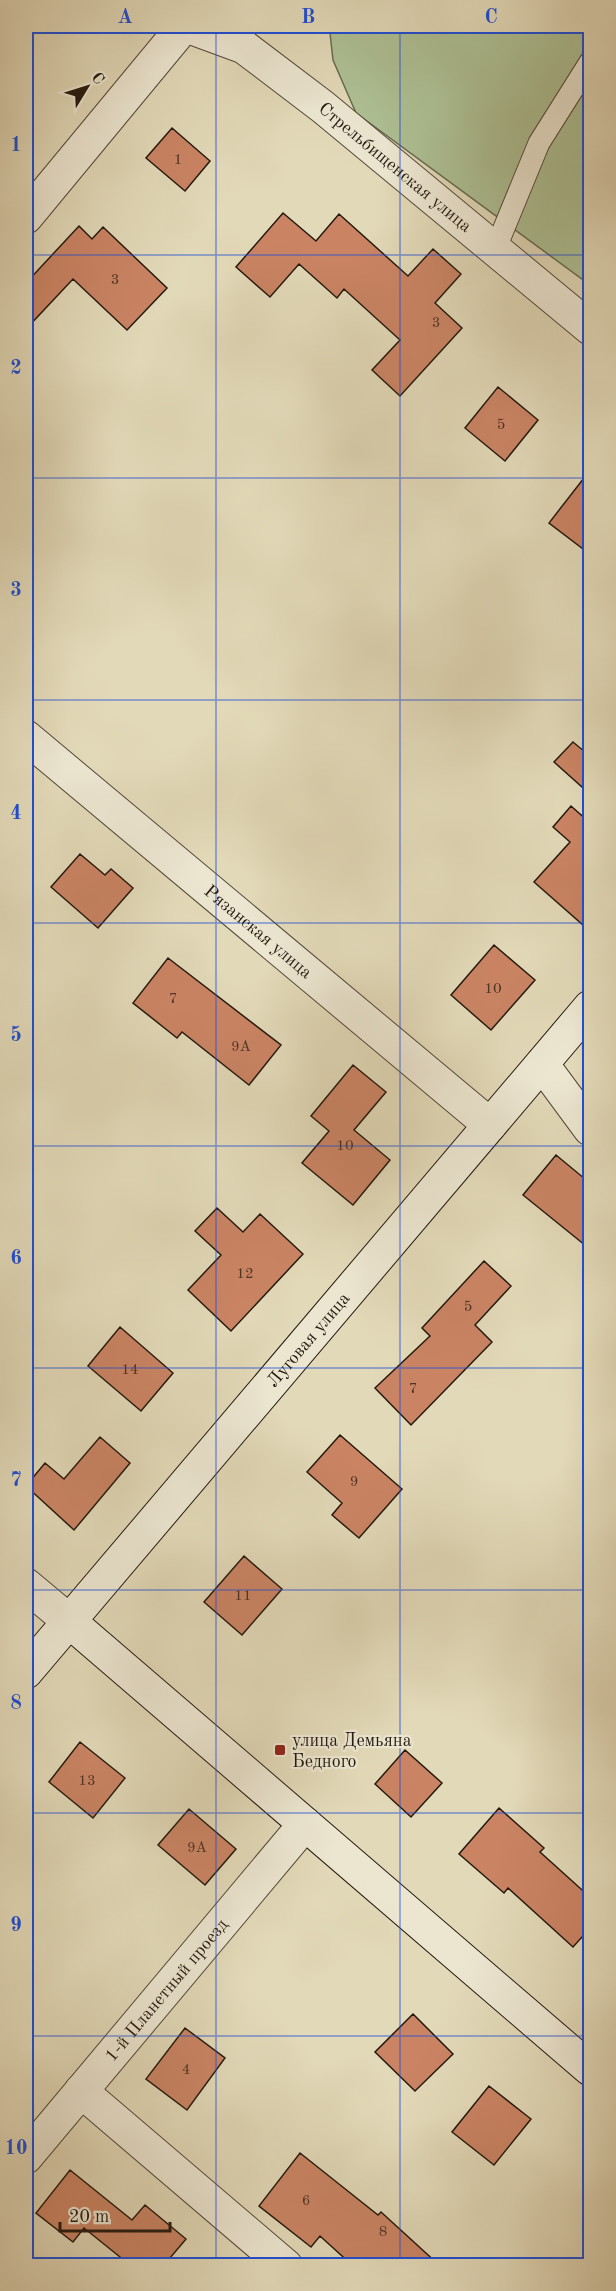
<svg xmlns="http://www.w3.org/2000/svg" width="616" height="2291" viewBox="0 0 616 2291" font-family="'Old Standard TT',serif">
<rect width="100%" height="100%" fill="#e2d9b8"/>
<filter id="stains"><feTurbulence type="fractalNoise" baseFrequency=".00333" numOctaves="4"/><feColorMatrix values="0 0 0 0 .2 0 0 0 0 .09 0 0 0 0 .02 0 0 0 .5 -.17"/></filter>
<radialGradient id="worn" r=".72"><stop offset=".6" stop-color="#630" stop-opacity="0"/><stop offset="1" stop-color="#630" stop-opacity=".3"/></radialGradient>
<path fill="#adc094" stroke="#686c52" stroke-width="1.5" d="M335,26H590V285L356,113L333,60L330,33Z"/>
<path fill="#ca8464" stroke="#24190f" stroke-width="1.5" d="M172,128L210,161L185,191L146,158Z
M283,213L316,241L339,214L408,276L433,249L461,274L435,303L462,328L400,396L372,370L400,340L344,289L337,298L299,264L270,297L236,267Z
M79,226L92,239L103,227L167,288L127,330L73,279L26,329V283Z
M498,387L538,420L505,461L465,428Z
M591,469V555L549,523Z
M573,742L591,757V795L554,762Z
M571,806L588,821L591,819V932L534,882L570,842L553,827Z
M80,854L105,875L111,869L133,888L98,928L51,887Z
M494,945L535,980L491,1030L451,995Z
M168,958L281,1045L249,1085L182,1032L177,1038L133,1003Z
M353,1065L386,1092L354,1130L390,1160L353,1205L302,1163L329,1131L311,1116Z
M556,1155L591,1184V1250L523,1195Z
M217,1208L243,1232L260,1214L303,1254L231,1331L188,1290L221,1255L195,1231Z
M484,1261L511,1286L475,1325L492,1342L411,1425L375,1388L430,1336L422,1328Z
M120,1327L173,1373L141,1411L88,1366Z
M340,1435L402,1489L359,1538L332,1515L342,1503L307,1472Z
M100,1437L130,1463L74,1530L26,1486L45,1463L64,1479Z
M244,1556L282,1589L242,1635L204,1602Z
M80,1742L125,1778L93,1818L49,1782Z
M405,1750L442,1783L411,1817L375,1784Z
M499,1808L544,1848L540,1852L591,1898V1927L573,1947L508,1888L504,1893L459,1854Z
M189,1809L236,1849L205,1885L158,1845Z
M413,2014L453,2054L415,2091L375,2052Z
M185,2028L225,2058L187,2110L146,2079Z
M489,2086L531,2119L494,2165L452,2132Z
M300,2153L378,2215L381,2212L439,2265H352L320,2236L311,2247L259,2206Z
M70,2170L132,2220L145,2205L186,2239L164,2265H130L84,2228L73,2242L36,2213Z"/>
<g fill="none" stroke-linecap="round" stroke-linejoin="round">
<defs>
<path id="service" d="M495,250L539,143L590,62"/>
<g id="minor">
<path id="s1" d="M187,26L244,47L323,107L590,328"/>
<path d="M26,217L184,26"/>
<path id="s2" d="M26,737L490,1125"/>
<path d="M542,1064L590,1129"/>
<path d="M26,1585L69,1621"/>
<path d="M81,2091L286,2266"/>
<path id="s3" d="M26,2157L305,1824"/>
</g>
<g id="secondary">
<path d="M69,1621L590,2069"/>
<path id="s4" d="M26,1672L590,1007"/>
</g>
</defs>
<use href="#service" stroke="#544939" stroke-width="23"/>
<use href="#minor" stroke="#544939" stroke-width="35"/>
<use href="#secondary" stroke="#24190f" stroke-width="35"/>
<use href="#service" stroke="#ece6d1" stroke-width="21"/>
<use href="#minor" stroke="#ece6d1" stroke-width="33"/>
<use href="#secondary" stroke="#ece6d1" stroke-width="33"/>
</g>
<path fill="none" stroke="#1d4ed8" stroke-width="1.5" stroke-opacity="0.55" d="M216,26V2266M400,26V2266M26,255H590M26,478H590M26,700H590M26,923H590M26,1146H590M26,1368H590M26,1590H590M26,1813H590M26,2036H590"/>
<rect fill="#8f2418" stroke="#ece6d1" stroke-width="2" x="274" y="1744" width="12" height="12" rx="3"/>
<g text-anchor="middle" stroke-width="4.5" stroke-linejoin="round" paint-order="stroke">
<g font-size="15" fill="#4e3424">
<text x="178" y="164">1</text>
<text x="115" y="284">3</text>
<text x="436" y="327">3</text>
<text x="501" y="429">5</text>
<text x="493" y="993">10</text>
<text x="173" y="1003">7</text>
<text x="241" y="1051">9А</text>
<text x="345" y="1150">10</text>
<text x="245" y="1278">12</text>
<text x="468" y="1311">5</text>
<text x="130" y="1374">14</text>
<text x="413" y="1393">7</text>
<text x="354" y="1486">9</text>
<text x="243" y="1600">11</text>
<text x="87" y="1785">13</text>
<text x="197" y="1852">9А</text>
<text x="186" y="2074">4</text>
<text x="306" y="2205">6</text>
<text x="383" y="2236">8</text>
</g>
<g font-size="18" fill="#24190f" stroke="#ece6d1">
<text dy="6" stroke="none"><textPath href="#s1" startOffset="254">Стрельбищенская улица</textPath></text>
<text dy="6" stroke="none"><textPath href="#s2" startOffset="303">Рязанская улица</textPath></text>
<text dy="6" stroke="none"><textPath href="#s4" startOffset="436">Луговая улица</textPath></text>
<text dy="6" stroke="none"><textPath href="#s3" startOffset="218">1-й Планетный проезд</textPath></text>
</g>
<g font-size="18" fill="#24190f" stroke="#ece6d1" text-anchor="start">
<text x="292" y="1746">улица Демьяна<tspan x="292" dy="21">Бедного</tspan></text>
</g>
</g>
<rect width="616" height="2291" fill="none" stroke="#e2d9b8" stroke-width="66"/>
<g transform="translate(87 87) rotate(52)" stroke="#ece6d1" stroke-width="4.5" paint-order="stroke">
<path d="M0-4.5L10 22L0 15L-10 22Z" fill="#24190f"/>
<text y="-9" font-size="16" font-weight="bold" text-anchor="middle" fill="#24190f">С</text>
</g>
<path d="M60 2222v9h110v-9" fill="none" stroke="#24190f" stroke-width="3"/>
<text x="69" y="2222" font-size="18" fill="#24190f" stroke="#ece6d1" stroke-width="4.5" paint-order="stroke">20 m</text>
<rect x="33" y="33" width="550" height="2225" fill="none" stroke="#1d4ed8" stroke-width="2"/>
<g font-size="20" text-anchor="middle" font-weight="bold" fill="#1d4ed8">
<text x="125" y="23">A</text>
<text x="308" y="23">B</text>
<text x="491" y="23">C</text>
<text x="16" y="151">1</text>
<text x="16" y="374">2</text>
<text x="16" y="596">3</text>
<text x="16" y="819">4</text>
<text x="16" y="1041">5</text>
<text x="16" y="1264">6</text>
<text x="16" y="1486">7</text>
<text x="16" y="1709">8</text>
<text x="16" y="1931">9</text>
<text x="16" y="2154">10</text>
</g>
<rect width="100%" height="100%" filter="url(#stains)"/>
<rect width="100%" height="100%" fill="url(#worn)"/>
</svg>
